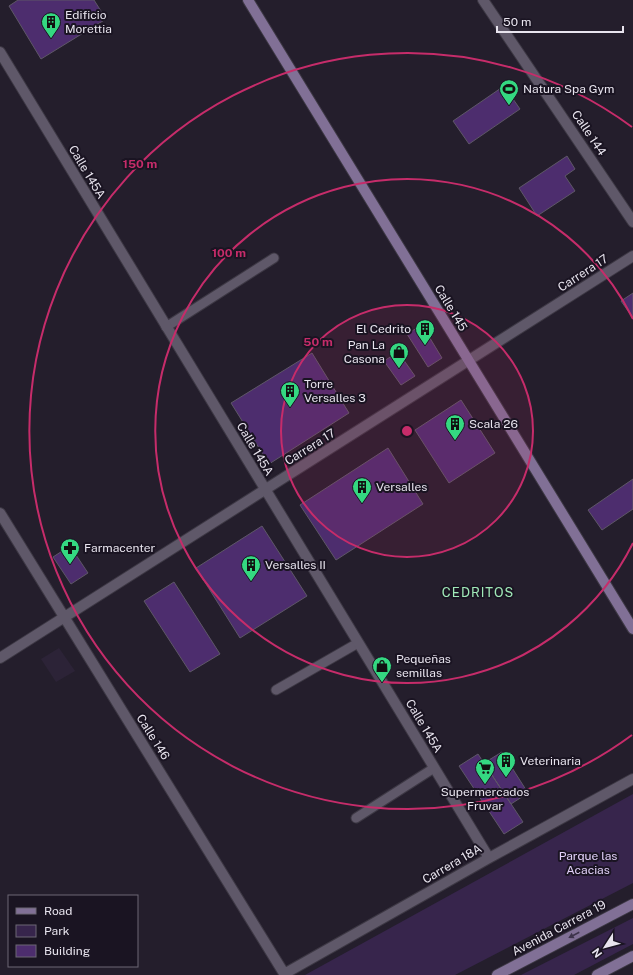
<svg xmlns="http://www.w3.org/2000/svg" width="633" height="975" viewBox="0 0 633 975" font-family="'Public Sans',sans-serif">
<rect width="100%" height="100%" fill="#241e2c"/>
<path fill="#2c2337" d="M59,648L75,671L56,682L41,659Z"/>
<path fill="#37254c" d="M633,794V883L455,975H305Z
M633,918V944L574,975H521Z"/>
<path fill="#4d2d6e" stroke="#5e5767" d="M18,0H94L106,19L41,59L9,6Z
M504,86L520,109L469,144L453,121Z
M567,156L575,169L565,176L575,191L537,216L519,188Z
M633,293V318L621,301Z
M422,325L442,358L428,367L407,334Z
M398,352L415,376L401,385L384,361Z
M312,353L349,413L269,464L231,403Z
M461,400L495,453L449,483L415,430Z
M388,448L423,504L336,560L300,505Z
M633,479V509L602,530L588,510Z
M262,526L307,596L240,638L196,568Z
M70,546L88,573L71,584L53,557Z
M174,582L220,654L190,672L144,601Z
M502,752L528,793L511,804L484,763Z
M478,754L523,822L504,834L459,766Z"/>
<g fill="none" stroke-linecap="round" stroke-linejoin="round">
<defs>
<path id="lane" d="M166,327L274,258
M276,690L358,643
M356,818L434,768"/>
<path id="street" d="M483,0L633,222
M0,52L489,858
M0,513L285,975
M0,658L633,256
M284,974L489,858L633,779"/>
<path id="secondary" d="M248,0L633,629
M497,975L633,904
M597,975L633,956"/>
</defs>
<use href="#lane" stroke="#3d3844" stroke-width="11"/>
<use href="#street" stroke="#3d3844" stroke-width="12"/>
<use href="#secondary" stroke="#3d3844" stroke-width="12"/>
<use href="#lane" stroke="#5f5869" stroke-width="9"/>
<use href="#street" stroke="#5f5869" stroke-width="10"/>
<use href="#secondary" stroke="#817096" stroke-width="10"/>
</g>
<defs><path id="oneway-solid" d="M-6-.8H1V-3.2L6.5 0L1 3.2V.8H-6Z"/></defs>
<use fill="#3e344b" href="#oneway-solid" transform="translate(574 935) rotate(152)"/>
<circle cx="407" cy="431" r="126" fill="#c62c6a" fill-opacity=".12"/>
<g fill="none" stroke="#c62c6a" stroke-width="2">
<circle cx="407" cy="431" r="126"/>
<path d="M633 543A252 252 0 1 1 633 319"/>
<path d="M632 735A378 378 0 1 1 632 127"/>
</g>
<defs>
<symbol id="building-pin" viewBox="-11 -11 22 30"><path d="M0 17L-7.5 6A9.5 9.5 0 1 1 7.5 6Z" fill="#34d881" stroke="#1a1422"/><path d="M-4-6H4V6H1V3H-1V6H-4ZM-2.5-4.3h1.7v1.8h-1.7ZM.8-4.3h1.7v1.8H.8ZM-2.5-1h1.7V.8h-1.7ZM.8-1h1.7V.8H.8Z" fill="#111"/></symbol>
<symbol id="stadium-pin" viewBox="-11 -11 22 30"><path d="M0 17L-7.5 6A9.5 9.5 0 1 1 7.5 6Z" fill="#34d881" stroke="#1a1422"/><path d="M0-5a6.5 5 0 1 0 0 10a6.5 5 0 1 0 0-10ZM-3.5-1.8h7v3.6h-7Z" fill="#111"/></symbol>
<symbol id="shop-pin" viewBox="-11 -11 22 30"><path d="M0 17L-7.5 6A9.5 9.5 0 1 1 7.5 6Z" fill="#34d881" stroke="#1a1422"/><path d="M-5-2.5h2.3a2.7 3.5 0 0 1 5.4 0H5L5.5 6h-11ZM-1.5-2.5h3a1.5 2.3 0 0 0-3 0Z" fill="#111"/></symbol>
<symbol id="pharmacy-pin" viewBox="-11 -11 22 30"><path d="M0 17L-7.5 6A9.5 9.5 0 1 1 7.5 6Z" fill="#34d881" stroke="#1a1422"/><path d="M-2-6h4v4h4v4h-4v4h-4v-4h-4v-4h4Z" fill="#111"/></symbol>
<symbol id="supermarket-pin" viewBox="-11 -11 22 30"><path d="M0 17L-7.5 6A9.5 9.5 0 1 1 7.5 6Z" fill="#34d881" stroke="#1a1422"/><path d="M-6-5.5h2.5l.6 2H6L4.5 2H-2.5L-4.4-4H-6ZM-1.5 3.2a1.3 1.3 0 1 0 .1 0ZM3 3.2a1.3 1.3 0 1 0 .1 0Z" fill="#111"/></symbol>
</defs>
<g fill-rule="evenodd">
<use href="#building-pin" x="40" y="11" width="22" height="30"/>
<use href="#stadium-pin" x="498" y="78" width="22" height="30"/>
<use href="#building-pin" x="414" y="318" width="22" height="30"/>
<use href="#shop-pin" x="388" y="341" width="22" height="30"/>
<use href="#building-pin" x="279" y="380" width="22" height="30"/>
<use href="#building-pin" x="444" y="413" width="22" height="30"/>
<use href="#building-pin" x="351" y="476" width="22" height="30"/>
<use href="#pharmacy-pin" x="59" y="537" width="22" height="30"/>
<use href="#building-pin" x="240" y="554" width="22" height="30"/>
<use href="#shop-pin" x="371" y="655" width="22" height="30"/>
<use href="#building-pin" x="495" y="750" width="22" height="30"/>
<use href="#supermarket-pin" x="474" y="757" width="22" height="30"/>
</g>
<g text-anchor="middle" stroke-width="4" stroke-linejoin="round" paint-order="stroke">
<g font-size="12" fill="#e8e4ee" stroke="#1a1422" text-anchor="start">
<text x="65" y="19">Edificio<tspan x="65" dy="14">Morettia</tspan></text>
<text x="523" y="93">Natura Spa Gym</text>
<text x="411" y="333" text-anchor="end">El Cedrito</text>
<text x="385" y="349" text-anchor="end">Pan La<tspan x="385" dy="14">Casona</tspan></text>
<text x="304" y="388">Torre<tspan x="304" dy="14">Versalles 3</tspan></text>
<text x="469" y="428">Scala 26</text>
<text x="376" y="491">Versalles</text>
<text x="84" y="552">Farmacenter</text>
<text x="265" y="569">Versalles II</text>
<text x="396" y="663">Pequeñas<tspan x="396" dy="14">semillas</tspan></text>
<text x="520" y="765">Veterinaria</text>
<text x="485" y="796" text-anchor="middle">Supermercados<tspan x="485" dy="14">Fruvar</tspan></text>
</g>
<g font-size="12" fill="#e8e4ee" stroke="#1a1422">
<text transform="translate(589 133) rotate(56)" y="4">Calle 144</text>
<text transform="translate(87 172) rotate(59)" y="4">Calle 145A</text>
<text transform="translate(583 273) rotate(-33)" y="4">Carrera 17</text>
<text transform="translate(451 308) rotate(59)" y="4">Calle 145</text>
<text transform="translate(310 447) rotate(-32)" y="4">Carrera 17</text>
<text transform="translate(255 449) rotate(59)" y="4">Calle 145A</text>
<text transform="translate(424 726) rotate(59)" y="4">Calle 145A</text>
<text transform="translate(153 737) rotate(58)" y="4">Calle 146</text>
<text transform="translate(452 864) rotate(-30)" y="4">Carrera 18A</text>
<text transform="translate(559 928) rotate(-28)" y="4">Avenida Carrera 19</text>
</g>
<g font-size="12" fill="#e1d0f8" stroke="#1a1422">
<text x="588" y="860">Parque las<tspan x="588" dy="14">Acacias</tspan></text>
</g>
<g font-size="13" letter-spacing="1" fill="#a0e9b8" stroke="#1a1422">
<text x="478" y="597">CEDRITOS</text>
</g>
</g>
<circle cx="407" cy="431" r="6" fill="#c62c6a" stroke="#1a1422" stroke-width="2"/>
<g font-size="12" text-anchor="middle" font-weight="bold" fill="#c62c6a" stroke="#1a1422" stroke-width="4" stroke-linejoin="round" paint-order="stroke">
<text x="140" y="168">150 m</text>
<text x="229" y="257">100 m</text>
<text x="318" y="346">50 m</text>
</g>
<rect x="8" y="895" width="130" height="72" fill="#1a1422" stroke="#6c6774"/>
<rect x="16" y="908" width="20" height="6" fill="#817096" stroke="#6c6774"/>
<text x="44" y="915" font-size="12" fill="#e8e4ee">Road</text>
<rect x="16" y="925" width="20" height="12" fill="#37254c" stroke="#6c6774"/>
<text x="44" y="935" font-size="12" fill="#e8e4ee">Park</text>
<rect x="16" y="945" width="20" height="12" fill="#4d2d6e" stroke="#6c6774"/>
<text x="44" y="955" font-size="12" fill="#e8e4ee">Building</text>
<g transform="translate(605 947) rotate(234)" stroke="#1a1422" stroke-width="3" paint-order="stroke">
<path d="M0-3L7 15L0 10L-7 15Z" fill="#e8e4ee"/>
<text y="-6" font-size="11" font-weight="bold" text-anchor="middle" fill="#e8e4ee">N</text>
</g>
<path d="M497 26v6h126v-6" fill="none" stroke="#e8e4ee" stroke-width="2"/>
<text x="503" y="26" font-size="12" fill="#e8e4ee" stroke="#1a1422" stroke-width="3" paint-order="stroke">50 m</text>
</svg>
